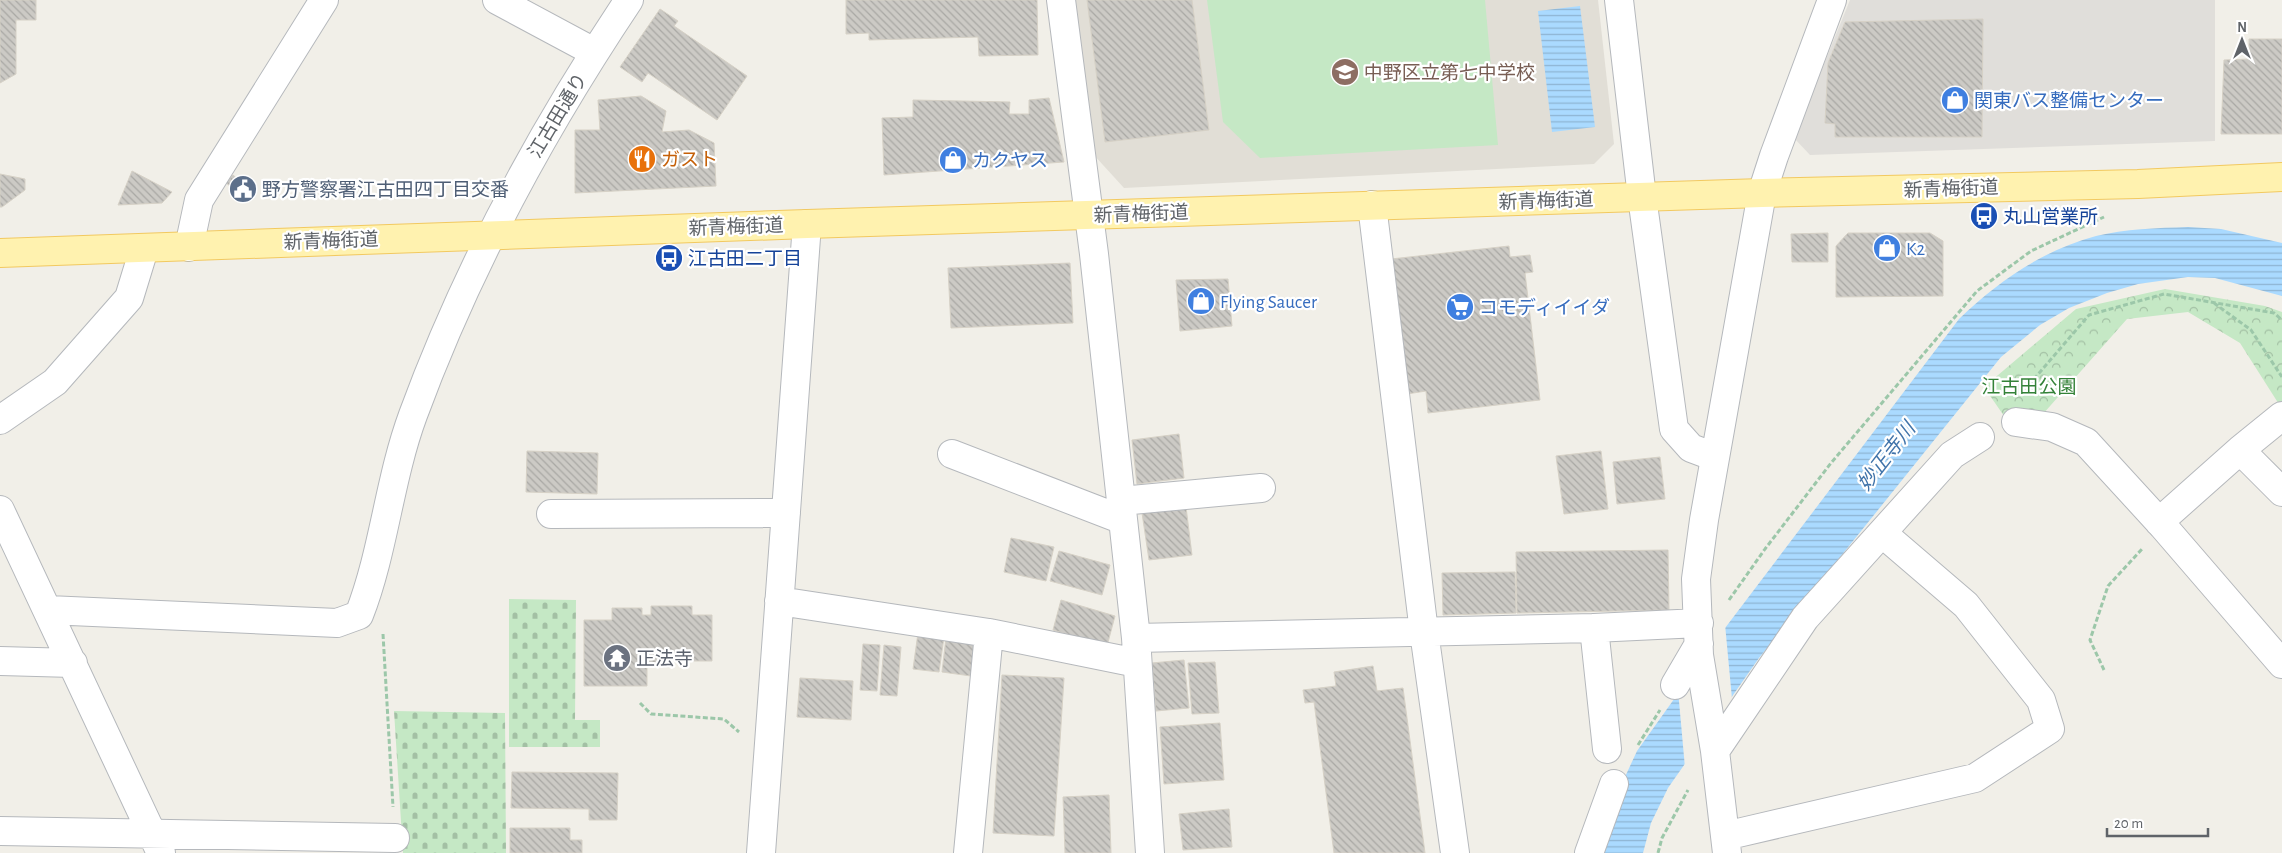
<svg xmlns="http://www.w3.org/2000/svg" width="2282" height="853" viewBox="0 0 2282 853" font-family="'Alegreya Sans','Noto Sans JP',sans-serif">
<defs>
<pattern id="forest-crowns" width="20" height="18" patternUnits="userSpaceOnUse" patternTransform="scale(1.25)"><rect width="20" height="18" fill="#c5e8c5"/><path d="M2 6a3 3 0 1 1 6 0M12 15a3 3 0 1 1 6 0" fill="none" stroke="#a3c0a4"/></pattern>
<pattern id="cemetery-stones" width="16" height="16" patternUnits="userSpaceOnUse" patternTransform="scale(1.25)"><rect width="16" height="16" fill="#c5e8c5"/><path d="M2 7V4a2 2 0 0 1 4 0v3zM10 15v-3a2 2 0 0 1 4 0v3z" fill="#a3c0a4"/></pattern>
<pattern id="water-rules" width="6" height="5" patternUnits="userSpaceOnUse" patternTransform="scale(1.25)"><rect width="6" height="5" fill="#aadaff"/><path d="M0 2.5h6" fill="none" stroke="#8eb4d2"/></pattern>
<pattern id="building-back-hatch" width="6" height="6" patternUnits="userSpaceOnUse" patternTransform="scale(1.25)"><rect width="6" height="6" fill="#cccac5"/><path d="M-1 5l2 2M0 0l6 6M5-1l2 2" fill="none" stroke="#a9a8a4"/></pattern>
</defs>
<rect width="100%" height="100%" fill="#f1efe8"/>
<path fill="#e0deda" d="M1850,0H2215V141L1810,155L1794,138Z"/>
<path fill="#e1ded6" d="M1074,0H1598L1614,144L1594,164L1124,188L1093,154Z"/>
<path fill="url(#forest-crowns)" d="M2165,289L2265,306L2282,312V409L2240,343L2188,312L2127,319L2043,414L2004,416L1984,387L2076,309Z"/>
<path fill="url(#cemetery-stones)" d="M509,599L576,600L575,720H600V747H509Z
M394,711L505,713L506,853H403Z"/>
<path fill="#c5e8c5" d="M1207,0H1485L1498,145L1260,158L1223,122Z"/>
<path fill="url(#water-rules)" d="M1580,6L1595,127L1552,132L1538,11Z
M2188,227L2221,229L2282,243V296L2215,278L2188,277L2138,284L2107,293L2069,308L2040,325L2001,357L1759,658L1668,788L1651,823L1643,853H1596L1618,792L1637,751L1719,636L1959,319C1997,282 2043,250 2096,236C2125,229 2157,228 2188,227Z"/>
<path fill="#f1efe8" d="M1725,624L1732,699L1685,768L1678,690Z"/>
<path fill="url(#building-back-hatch)" stroke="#d6d1c6" d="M0,0H36V20H16V74L0,83Z
M846,0H1037L1038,55L979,56L978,37L869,40V33L846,34Z
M1087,0H1192L1209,130L1105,142Z
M660,9L678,21L674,26L747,76L717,120L648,73L642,82L620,67Z
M1983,19L1982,137H1835V124L1825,123L1828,63L1845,22Z
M2249,39H2282V134H2221L2224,60L2249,59Z
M641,96L666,111L662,132L689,130L714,143L716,186L575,193V130H600L598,100Z
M1049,98L1064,162L884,175L882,118L913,117V100L1010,102L1009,114H1029V100Z
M132,171L172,192L162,203L118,205Z
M0,174L25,179V190L2,207H0Z
M233,175L254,193L249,200L226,183Z
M1828,233V262H1792L1791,234Z
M1848,233H1930L1943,241V296L1836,297V246Z
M1509,246L1510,257L1530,255L1533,272L1525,273L1540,400L1428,413L1426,391L1407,394L1391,259Z
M1070,263L1073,323L951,328L948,268Z
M1228,279L1232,326L1180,331L1176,280Z
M1179,434L1184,478L1137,484L1132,440Z
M527,451L598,453L597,494L526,492Z
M1601,451L1608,509L1564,514L1556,456Z
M1660,457L1665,499L1617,504L1613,462Z
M1186,507L1192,555L1149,560L1142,513Z
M1011,538L1054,547L1046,581L1004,572Z
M1668,550L1669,610L1517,613L1516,552Z
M1059,551L1110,565L1102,595L1050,581Z
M1515,572L1516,613L1443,615L1442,573Z
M1061,600L1115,616L1107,646L1053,630Z
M651,606H692V615H712V661H669V667H647V686H584V620H612V608H642V615H651Z
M918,633L944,637L939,672L913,669Z
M946,638L975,641L971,676L942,672Z
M863,644L880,645L877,691L860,690Z
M884,645L901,647L897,696L880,695Z
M1184,660L1189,708L1156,711L1152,663Z
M1215,662L1219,713L1192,714L1188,663Z
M1373,666L1377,691L1403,688L1425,853H1334L1314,702L1305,703L1303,690L1336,686L1334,672Z
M1002,675L1064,678L1054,836L993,833Z
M800,678L853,681L851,720L797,717Z
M1220,723L1224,780L1164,784L1160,727Z
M512,772L618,773L617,820H589V809L511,808Z
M1109,795L1111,853H1065L1063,797Z
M1229,809L1232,847L1183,850L1179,814Z
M510,828H570V840H582V853H510Z"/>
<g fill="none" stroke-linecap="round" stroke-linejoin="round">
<defs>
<path id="minor" d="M497,0L594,52
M1061,0L1094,254L1136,638L1150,853
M1619,0L1642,197L1674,429L1691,448L1715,457
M1372,205L1424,632L1455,853
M189,247L199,200L324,0
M0,420L55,382L129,298L144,249
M2016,422L2052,427L2086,442L2163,526L2282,664
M2240,450L2282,492
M952,454L1123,520
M1121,501L1261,488
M0,510L161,853
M551,514L786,513
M2159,522L2240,450L2282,416
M779,601L989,633L1137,663
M48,610L337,623L359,615C384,551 389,480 413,415C467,268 542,130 629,0
M1594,628L1607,749
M1136,638L1594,628L1699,623
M0,661L73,663
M1675,685L1699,644
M1715,751L1805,618L1952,455L1980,437
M0,831L395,838
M1725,836L1975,778L2050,729L2041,700L1966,605L1882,533
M761,853L807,224
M968,853L989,633
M1589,853L1614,784
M1727,853L1715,751L1699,655L1696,579L1704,520L1762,193L1774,156L1832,0"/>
<path id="major" d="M0,253L807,224L1762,193L2138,184L2282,177"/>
</defs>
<use href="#minor" stroke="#b5b8bc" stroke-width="30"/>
<use href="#major" stroke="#f2c960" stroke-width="30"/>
<path stroke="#9cc7a9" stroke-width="3" stroke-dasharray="5 2.5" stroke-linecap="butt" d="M2214,303L2251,330L2282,377
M2028,393L2034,379L2089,315L2164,294L2274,313L2282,320
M1729,600L1765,549L1831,463L1977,291L2031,251L2104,217
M383,634L393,807
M2104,670L2090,640L2108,586L2142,549
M640,703L651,714L724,719L739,732
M1638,745L1660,710
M1658,853L1662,838L1688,790"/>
<use href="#minor" stroke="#fff" stroke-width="28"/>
<use href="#major" stroke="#fff2af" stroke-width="28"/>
</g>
<defs>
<symbol id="school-disc" viewBox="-11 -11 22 22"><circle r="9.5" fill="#8d6e63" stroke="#fff"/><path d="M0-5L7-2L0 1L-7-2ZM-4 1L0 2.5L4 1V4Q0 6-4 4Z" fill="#fff"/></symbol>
<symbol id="shop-disc" viewBox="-11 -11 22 22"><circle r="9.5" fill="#3f7fe0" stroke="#fff"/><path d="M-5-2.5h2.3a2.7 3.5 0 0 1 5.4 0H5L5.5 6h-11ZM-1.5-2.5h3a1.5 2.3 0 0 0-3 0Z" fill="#fff"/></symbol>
<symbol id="restaurant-disc" viewBox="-11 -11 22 22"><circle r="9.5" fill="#e8710a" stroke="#fff"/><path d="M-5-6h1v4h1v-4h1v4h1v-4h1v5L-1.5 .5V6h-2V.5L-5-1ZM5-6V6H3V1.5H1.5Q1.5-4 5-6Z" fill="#fff"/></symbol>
<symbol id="civic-disc" viewBox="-11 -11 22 22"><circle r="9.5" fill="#5c6f8a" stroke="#fff"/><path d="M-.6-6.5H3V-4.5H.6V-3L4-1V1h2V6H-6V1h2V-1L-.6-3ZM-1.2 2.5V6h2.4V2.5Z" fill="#fff"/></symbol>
<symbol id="bus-disc" viewBox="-11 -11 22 22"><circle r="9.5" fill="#1a4fb4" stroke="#fff"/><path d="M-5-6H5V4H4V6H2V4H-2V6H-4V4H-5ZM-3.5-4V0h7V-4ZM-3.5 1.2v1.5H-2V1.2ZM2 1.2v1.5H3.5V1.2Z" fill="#fff"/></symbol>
<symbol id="supermarket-disc" viewBox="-11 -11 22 22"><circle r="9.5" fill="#3f7fe0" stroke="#fff"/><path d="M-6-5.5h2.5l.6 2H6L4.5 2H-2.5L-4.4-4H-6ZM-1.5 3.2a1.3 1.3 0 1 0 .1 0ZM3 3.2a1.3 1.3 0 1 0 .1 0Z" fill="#fff"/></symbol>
<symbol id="temple-disc" viewBox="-11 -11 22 22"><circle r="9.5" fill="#6b7280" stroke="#fff"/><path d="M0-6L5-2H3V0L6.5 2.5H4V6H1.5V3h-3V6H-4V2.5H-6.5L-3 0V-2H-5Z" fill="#fff"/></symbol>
</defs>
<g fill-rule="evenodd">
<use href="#school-disc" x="1329" y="56" width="32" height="32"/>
<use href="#shop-disc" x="1939" y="84" width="32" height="32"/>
<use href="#restaurant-disc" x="626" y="143" width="32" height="32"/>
<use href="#shop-disc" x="937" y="144" width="32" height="32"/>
<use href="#civic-disc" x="227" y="173" width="32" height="32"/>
<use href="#bus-disc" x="1968" y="200" width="32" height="32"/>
<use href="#shop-disc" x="1871" y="232" width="32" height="32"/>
<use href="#bus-disc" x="653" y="242" width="32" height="32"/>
<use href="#shop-disc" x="1185" y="285" width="32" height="32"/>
<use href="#supermarket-disc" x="1444" y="291" width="32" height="32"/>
<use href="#temple-disc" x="601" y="642" width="32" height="32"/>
</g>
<g text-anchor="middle" stroke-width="4.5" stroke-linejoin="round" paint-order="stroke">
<g font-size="19" fill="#785e54" stroke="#fff" text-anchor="start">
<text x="1364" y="79">中野区立第七中学校</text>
</g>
<g font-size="19" fill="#366cbe" stroke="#fff" text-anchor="start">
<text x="1974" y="107">関東バス整備センター</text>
<text x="972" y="167">カクヤス</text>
<text x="1906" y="255">K2</text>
<text x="1220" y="308">Flying Saucer</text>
<text x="1479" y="314">コモディイイダ</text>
</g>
<g font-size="19" fill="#5f6368" stroke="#fff">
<text transform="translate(557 115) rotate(-59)" y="7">江古田通り</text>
<text transform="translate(1951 188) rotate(-2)" y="7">新青梅街道</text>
<text transform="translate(1546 200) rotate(-2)" y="7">新青梅街道</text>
<text transform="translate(1141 213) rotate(-2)" y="7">新青梅街道</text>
<text transform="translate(736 226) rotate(-2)" y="7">新青梅街道</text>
<text transform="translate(331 240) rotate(-2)" y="7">新青梅街道</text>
</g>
<g font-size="19" fill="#c56008" stroke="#fff" text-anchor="start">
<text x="661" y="166">ガスト</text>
</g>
<g font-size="19" fill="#4e5e75" stroke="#fff" text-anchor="start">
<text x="262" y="196">野方警察署江古田四丁目交番</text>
</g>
<g font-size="19" fill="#164399" stroke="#fff" text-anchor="start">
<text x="2003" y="223">丸山営業所</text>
<text x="688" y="265">江古田二丁目</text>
</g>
<g font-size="19" fill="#348238" stroke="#fff">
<text x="2029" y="393">江古田公園</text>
</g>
<g font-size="19" fill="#5b616d" stroke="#fff" text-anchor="start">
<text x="636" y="665">正法寺</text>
</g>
<g font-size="20" font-style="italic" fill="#4174aa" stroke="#fff">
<text transform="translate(1886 456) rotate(-52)" y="7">妙正寺川</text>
</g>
</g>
<g transform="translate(2242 40)" stroke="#ffffff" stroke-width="4" paint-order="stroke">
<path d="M0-4L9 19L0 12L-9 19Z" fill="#5f6368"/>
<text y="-8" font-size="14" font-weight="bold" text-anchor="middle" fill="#5f6368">N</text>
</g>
<path d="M2107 828v8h101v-8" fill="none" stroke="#5f6368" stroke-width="2.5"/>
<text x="2114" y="828" font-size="15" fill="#5f6368" stroke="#ffffff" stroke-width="4" paint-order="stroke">20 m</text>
</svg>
